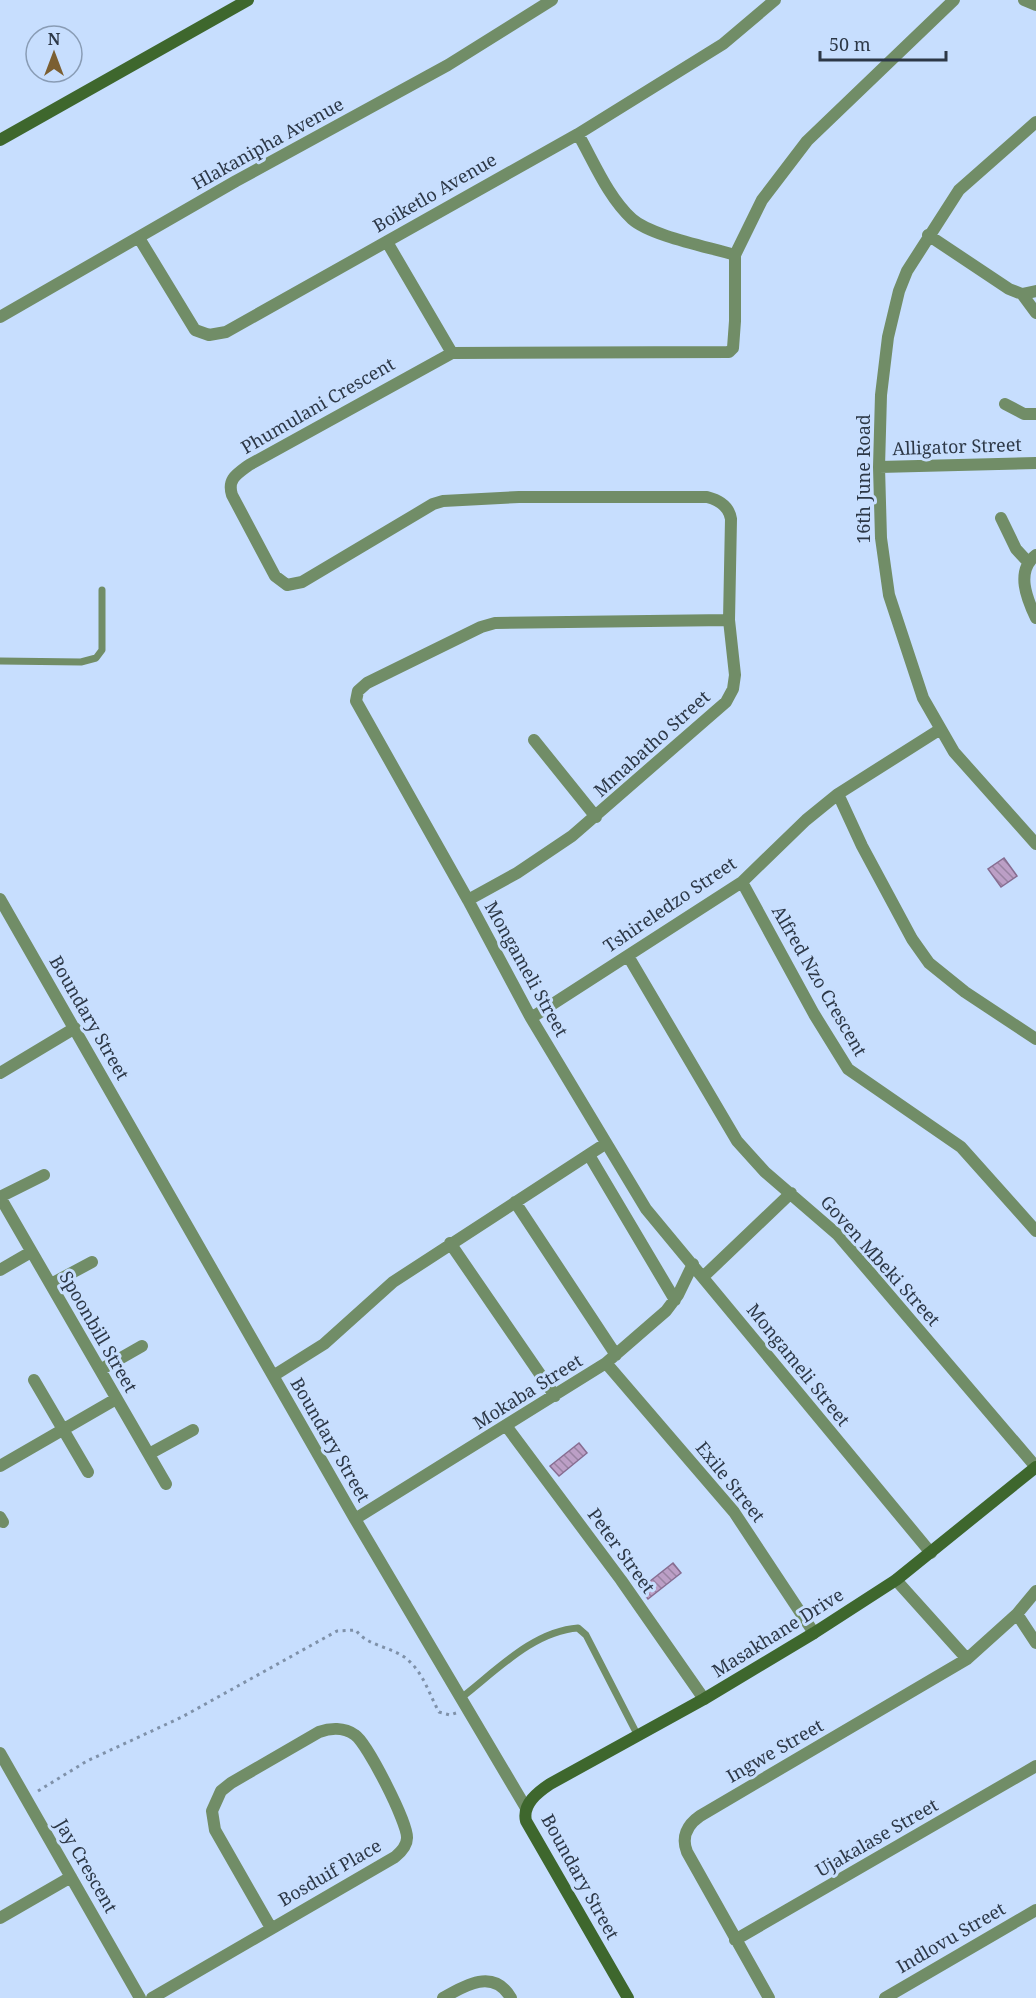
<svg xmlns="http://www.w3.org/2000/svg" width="1036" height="1998" viewBox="0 0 1036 1998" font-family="'Noto Serif',serif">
<defs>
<pattern id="building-back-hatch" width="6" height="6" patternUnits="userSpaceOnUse" patternTransform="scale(1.5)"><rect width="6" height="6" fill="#bc9fc6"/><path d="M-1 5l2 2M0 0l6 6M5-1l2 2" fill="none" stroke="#9983a3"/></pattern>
</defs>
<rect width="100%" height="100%" fill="#c7defe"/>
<path fill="url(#building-back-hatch)" stroke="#876d91" stroke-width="1.5" d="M1004,858L1017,876L1001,887L988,869Z
M579,1443L587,1453L559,1476L550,1466Z
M673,1563L681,1573L648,1599L640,1589Z"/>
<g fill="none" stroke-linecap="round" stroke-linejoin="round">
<path stroke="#7f91a9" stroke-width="3" stroke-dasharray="3 4.5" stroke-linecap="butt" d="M38,1791L87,1761L182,1717L337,1631L356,1630C366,1646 394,1647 408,1660C424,1674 429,1694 439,1712L450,1715L456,1713"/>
<path stroke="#718d67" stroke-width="7" d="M0,661L81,662L96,658L102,650V590
M461,1698C495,1672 533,1631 578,1628L586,1635L638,1736"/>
<path stroke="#718d67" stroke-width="12" d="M1024,0L1036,5
M1036,122L959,190L907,271L899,291L888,337L881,395L879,467L881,538L889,595L923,698L954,752L1036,844
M578,134C594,162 608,197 632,219C651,236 709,247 735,255
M928,235L1009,289L1022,294L1036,291
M139,238L195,330L209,335L226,332L578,134L723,44L775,0
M387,242L452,353
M1022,294L1036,313
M0,317L236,181L448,65L552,0
M1005,404L1024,414H1036
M879,467L1036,463
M1001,518L1016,549L1028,562
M1036,555C1015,571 1027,599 1036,618
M729,620L495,623L481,627L367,683L358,691L356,701L468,900L531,1018L646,1209L931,1553
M534,740L596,817
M838,794L862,846L912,939L929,963L965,992L1036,1039
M742,882L814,1014L848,1069L961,1147L1036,1231
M0,899L355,1519L526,1808
M468,900L517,873L572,836L726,702L733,689L735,675L729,620L731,519C729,506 719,500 707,497H519L443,501L433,504L302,582L287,585L275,576L232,495C227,479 237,474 249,465L452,353L729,352L733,348L735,321V255L762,200L807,141L954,0
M628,956L737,1141L765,1172L838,1235L1036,1467
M531,1018L742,882L806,820L838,794L939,730
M0,1073L75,1028
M589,1155L675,1300
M0,1197L166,1484
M0,1197L44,1175
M515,1202L616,1355
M450,1243L555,1396
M0,1270L31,1252
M703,1277L791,1193
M51,1284L92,1262
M606,1363L734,1512L814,1633
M100,1370L142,1346
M273,1376L324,1344L393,1282L605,1144
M34,1380L88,1472
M507,1427L621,1580L704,1699
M149,1454L193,1430
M0,1466L116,1399
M0,1517L3,1522
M355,1519L606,1363L666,1311L678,1295L693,1264
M896,1580L967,1659
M1017,1614L1036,1643
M0,1753L140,1998
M0,1918L71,1877
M735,1940L1036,1766
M152,1998L395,1857C401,1852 407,1846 407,1838C408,1823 367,1743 355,1735C344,1727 330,1728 319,1732L231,1783L221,1791L212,1811L215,1830L271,1928
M443,1998C465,1985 494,1968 511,1998
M769,1998L687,1852C681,1837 687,1825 700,1816L967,1659L1017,1614L1036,1591
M885,1998L1036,1910"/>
<path stroke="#3e672d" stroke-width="12" d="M0,140L248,0
M628,1998L526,1821C522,1804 538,1792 550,1784L704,1699L814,1633L896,1580L1036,1467"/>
</g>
<g text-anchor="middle" stroke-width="6" stroke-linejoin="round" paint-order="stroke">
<g font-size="18" fill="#2d3847" stroke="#c7defe">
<text transform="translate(268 144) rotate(-29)" y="6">Hlakanipha Avenue</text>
<text transform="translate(435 193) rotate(-30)" y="6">Boiketlo Avenue</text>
<text transform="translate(318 406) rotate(-30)" y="6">Phumulani Crescent</text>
<text transform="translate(957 447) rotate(-2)" y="6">Alligator Street</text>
<text transform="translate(864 479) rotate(-90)" y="6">16th June Road</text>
<text transform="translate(652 744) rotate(-42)" y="6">Mmabatho Street</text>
<text transform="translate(670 905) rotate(-34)" y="6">Tshireledzo Street</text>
<text transform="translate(526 969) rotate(61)" y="6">Mongameli Street</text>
<text transform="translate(819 981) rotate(60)" y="6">Alfred Nzo Crescent</text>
<text transform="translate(89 1018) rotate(60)" y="6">Boundary Street</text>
<text transform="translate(880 1261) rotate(48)" y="6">Goven Mbeki Street</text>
<text transform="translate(98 1332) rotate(60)" y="6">Spoonbill Street</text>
<text transform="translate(798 1365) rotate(51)" y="6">Mongameli Street</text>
<text transform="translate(528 1392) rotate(-32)" y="6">Mokaba Street</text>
<text transform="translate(330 1440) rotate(60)" y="6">Boundary Street</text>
<text transform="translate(730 1482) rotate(51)" y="6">Exile Street</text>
<text transform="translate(621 1551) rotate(54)" y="6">Peter Street</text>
<text transform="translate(778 1633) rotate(-32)" y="6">Masakhane Drive</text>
<text transform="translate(775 1751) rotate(-30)" y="6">Ingwe Street</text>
<text transform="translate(877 1838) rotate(-30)" y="6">Ujakalase Street</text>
<text transform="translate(86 1866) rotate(60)" y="6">Jay Crescent</text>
<text transform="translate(330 1873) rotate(-30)" y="6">Bosduif Place</text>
<text transform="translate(580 1877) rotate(61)" y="6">Boundary Street</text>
<text transform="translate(951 1938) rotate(-30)" y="6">Indlovu Street</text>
</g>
</g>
<g transform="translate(54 54)"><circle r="28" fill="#c7defe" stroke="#899cb5" stroke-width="1.5"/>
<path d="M0-4.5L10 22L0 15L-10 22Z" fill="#7b5f32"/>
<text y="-9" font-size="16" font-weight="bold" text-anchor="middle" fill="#2d3847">N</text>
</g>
<path d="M820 51v9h126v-9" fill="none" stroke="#2d3847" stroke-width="3"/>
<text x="829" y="51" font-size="18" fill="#2d3847" stroke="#c7defe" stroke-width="4.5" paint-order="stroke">50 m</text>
</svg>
